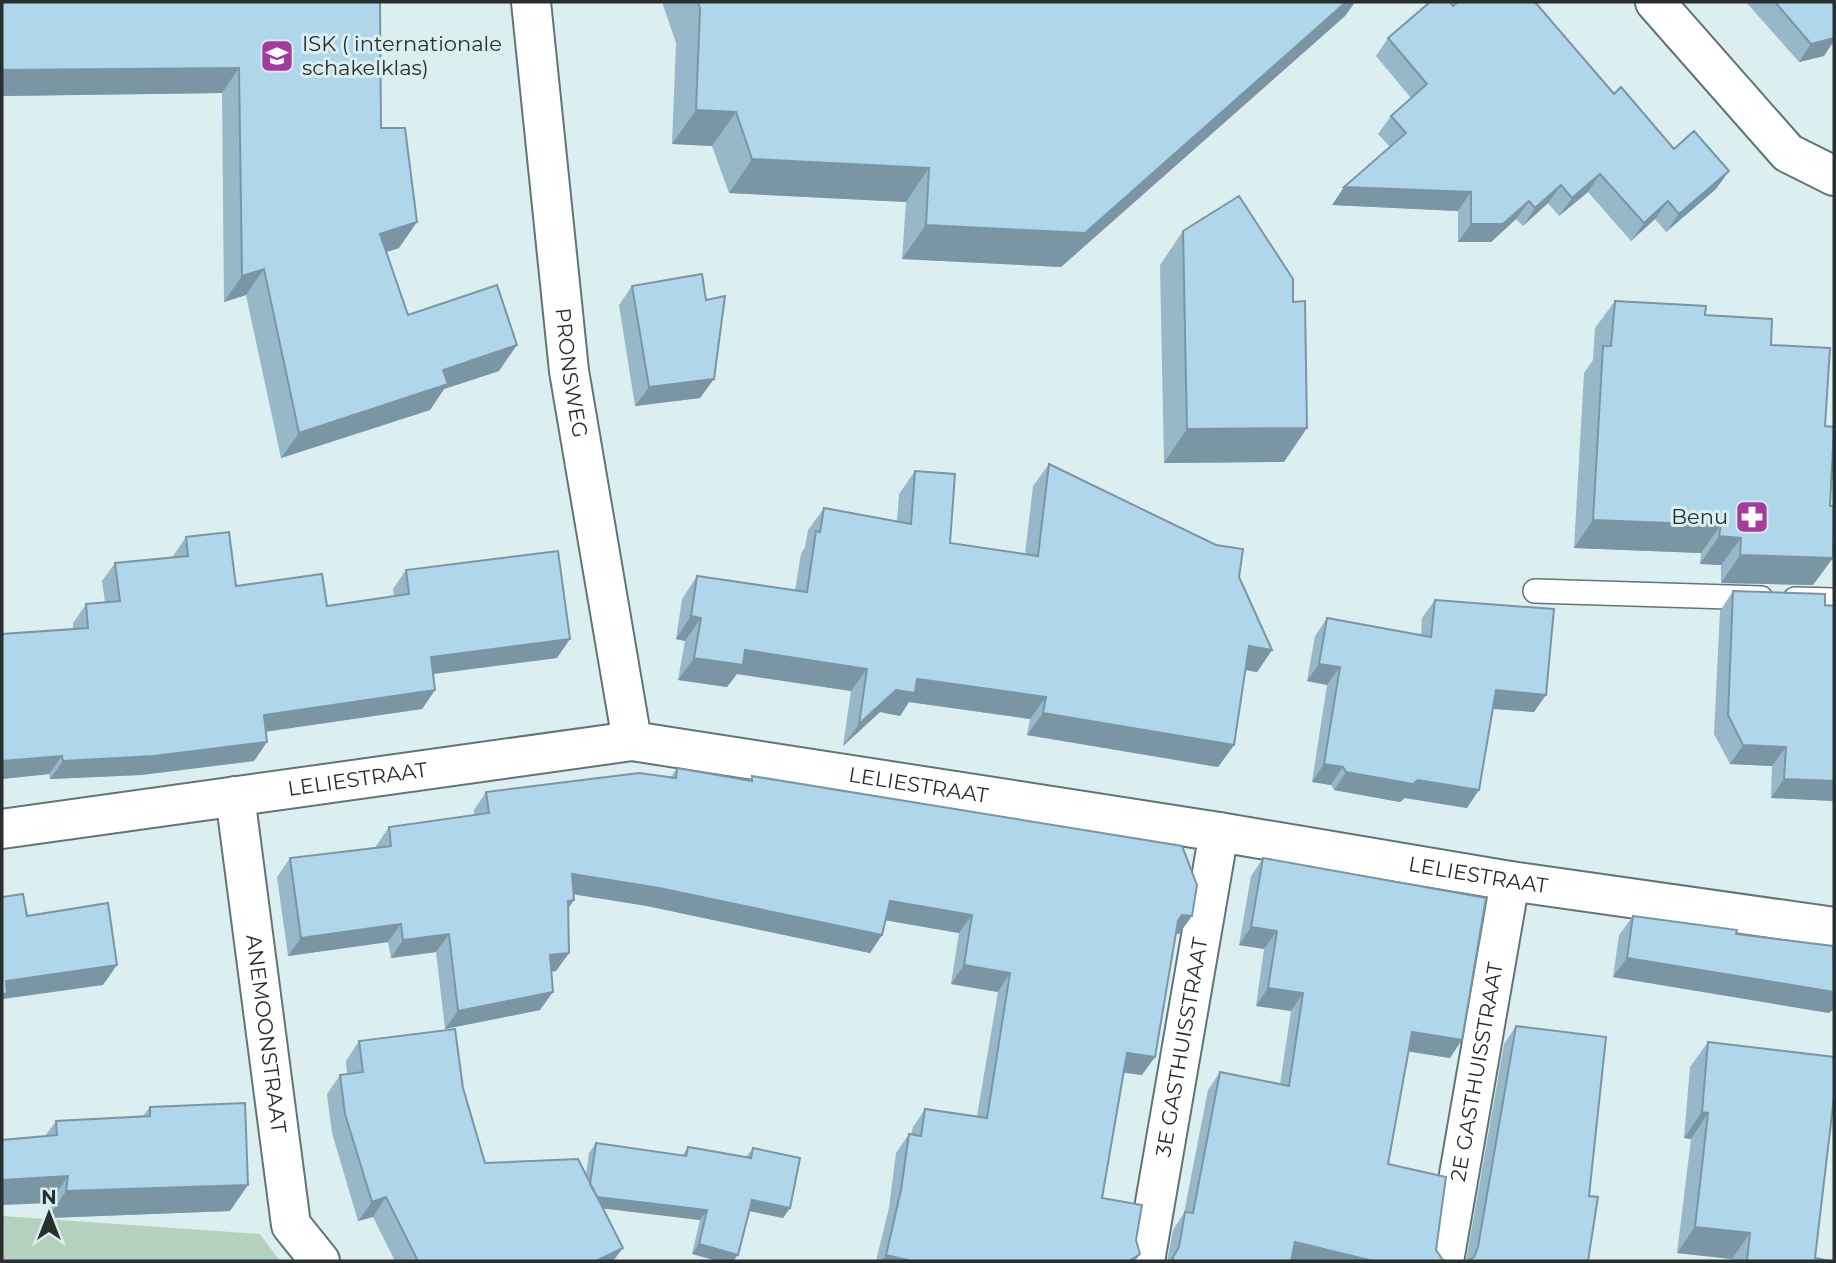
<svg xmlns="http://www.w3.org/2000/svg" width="1836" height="1263" viewBox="0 0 1836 1263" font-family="Montserrat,sans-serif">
<rect width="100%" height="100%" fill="#dbeff1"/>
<path fill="#b3d1bd" d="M2,1216L260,1234L280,1261H2Z"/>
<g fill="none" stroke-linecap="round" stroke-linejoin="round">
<defs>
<path id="service" d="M1535,591L1761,598
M1795,599L1834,600"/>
<g id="minor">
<path id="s1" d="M531,2L569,371L632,741"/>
<path d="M1655,2L1788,153L1834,176"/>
<path id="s2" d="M235,796L291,1225L320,1261"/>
<path id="s3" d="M2,829L632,741L1219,832L1510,881L1834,927"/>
<path id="s4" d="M1145,1261L1219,832"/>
<path id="s5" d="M1444,1261L1510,881"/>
</g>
</defs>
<use href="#service" stroke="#637476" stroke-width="26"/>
<use href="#minor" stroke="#637476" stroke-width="42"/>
<use href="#service" stroke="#fff" stroke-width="23"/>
<use href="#minor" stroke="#fff" stroke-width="38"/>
</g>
<path fill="#96b8c9" d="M2,2H380L381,128L399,248L386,252L408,315L499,371L444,389L430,410L281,458L246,295L224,302L222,93L2,96Z
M662,2H1355L1345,16L1061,267L902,259L906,202L729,193L712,146L672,144L676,43Z
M1746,2H1834L1824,56L1799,62Z
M1453,6L1614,94L1716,189L1666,232L1655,219L1631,241L1588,192L1559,216L1548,203L1523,226L1516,219L1491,242H1458V211L1332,205L1390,147L1378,134L1391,116L1411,98L1376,56L1388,38Z
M1183,231L1284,462L1164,463L1160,265Z
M632,286L700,398L635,406L619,305Z
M1615,301L1705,315L1771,345L1813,585L1721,583V565L1700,564L1701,553L1574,548L1584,373L1593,360L1595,328Z
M1049,464L1239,577L1272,650L1257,672L1245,670L1234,745L1218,767L1027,735L1030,719L909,702L900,716L880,712L843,746L851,691L737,674L727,687L678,680L685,641L676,639L682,599L697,576L795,590L801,554L805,547L808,530L824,508L897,521L899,494L915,471L950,543L1025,554L1033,486Z
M186,537L236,586L327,606L394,596L393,589L406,570L557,658L433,674L435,690L422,709L266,731L267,742L254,761L141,775L50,779L49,774L2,779V634L73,629V623L86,604L105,602L102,581L115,563L173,557V556Z
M1733,591L1825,605L1834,801L1771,798L1772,766L1730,764L1714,734L1720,611Z
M1435,600L1534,712L1493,709L1467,808L1405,798L1400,802L1334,790L1331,785L1312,782L1327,685L1307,681L1315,636L1327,618L1421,636L1422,618Z
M677,768L749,781L752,776L1179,934H1176L1142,1075L1124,1073L1102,1198L1136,1240L1135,1261H876L889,1208L896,1153L909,1134L911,1135L913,1127L925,1109L977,1116L998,992L951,984L959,933L886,920L882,935L870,953L647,906L574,894V900L568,909L569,953L556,971L551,972L540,1010L445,1029L436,952L391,958L388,942L288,956L277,877L290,858L376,848V846L389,827L474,816V810L486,792L671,777Z
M1263,858L1450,1058L1408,1051L1388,1164L1436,1250L1443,1260L1445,1261H1167L1173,1230L1184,1213L1208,1090L1220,1072L1280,1084L1291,1011L1256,1006L1264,949L1239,945L1251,876Z
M1633,916L1736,934L1834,947V1011H1831L1829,1013L1613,977L1619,935Z
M1516,1026L1589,1196L1588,1261H1466L1504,1044Z
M359,1041L463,1088L485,1163L586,1175L589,1153L596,1143L682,1156L688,1147L746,1157L753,1148L790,1208L783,1218L749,1211L692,1254L700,1220L603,1208L613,1261H395L373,1217L358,1221L332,1133L327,1094L340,1075L347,1074L346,1061Z
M1708,1042L1815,1258L1830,1261H1732V1259L1677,1253L1691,1139L1684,1138L1690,1067Z
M150,1107L230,1211L48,1218L50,1203L45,1136L56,1121L143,1116Z"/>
<path fill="#7a96a4" d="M1346,2H1355L1345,16L1061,267L902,259L926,225Z
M1834,38V41L1824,56L1799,62L1811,44Z
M239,68L222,93L2,96V70Z
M696,110L736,112L712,146L672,144Z
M752,159L929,168L906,202L729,193Z
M1729,171L1716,189L1666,232L1679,214Z
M1600,174L1588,192L1559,216L1572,198Z
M1561,185L1548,203L1523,226L1535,208Z
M1344,187L1471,192L1458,211L1332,205Z
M1529,201L1516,219L1491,242H1458L1471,224Z
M1668,201L1655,219L1631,241L1644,223Z
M417,222L399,248L362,260L380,234Z
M264,269L246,295L224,302L242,276Z
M517,345L499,371L444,389L430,410L281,458L299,433L443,370Z
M714,379L700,398L635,406L649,387Z
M1307,428L1284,462L1164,463L1187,429Z
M1593,520L1721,525L1701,553L1574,548Z
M1719,536L1741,538L1721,565L1700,564Z
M1740,555L1833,558L1813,585L1721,583Z
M691,616L701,618L685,641L676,639Z
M570,639L557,658L417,676L431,657Z
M1249,646L1272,650L1257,672L1234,668Z
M745,650L867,669L851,691L737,674L727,687L678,680L694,658Z
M1319,664L1340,667L1327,685L1307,681Z
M917,679L1046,697L1030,719L909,702L900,716L880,712L843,746L859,724L896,690Z
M435,690L422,709L251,734L264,715Z
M1496,690L1546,695L1534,712L1483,708Z
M1043,713L1234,745L1218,767L1027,735Z
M267,742L254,761L141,775L50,779L63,761Z
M1743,745L1786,747L1772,766L1730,764Z
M62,756L49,774L2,779V761Z
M1324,764L1343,767L1331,785L1312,782Z
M1346,772L1418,780L1479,790L1467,808L1405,798L1400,802L1334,790Z
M1784,779L1834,781V801L1771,798Z
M572,874L659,888L882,935L870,953L647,906L559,892Z
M574,900L561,918L568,901Z
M890,901L972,915L959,933L878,919Z
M1182,915L1192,916L1179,934L1169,933Z
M401,924L388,942L288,956L301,938Z
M1251,927L1277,931L1264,949L1239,945Z
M449,934L436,952L391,958L403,940Z
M569,953L556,971L537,973L550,955Z
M1627,958L1834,992V1011H1831L1829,1013L1613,977Z
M117,965L103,985L3,999L2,1001V987L6,981Z
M964,965L1010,973L998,992L951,984Z
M1268,988L1303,993L1291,1011L1256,1006Z
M553,992L540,1010L445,1029L458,1011Z
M1412,1032L1462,1040L1450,1058L1399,1050Z
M1127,1053L1155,1057L1142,1075L1115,1071Z
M1702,1112L1708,1113L1691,1139L1684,1138Z
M68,1176L50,1203L2,1205V1180Z
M248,1185L230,1211L48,1218L66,1191Z
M589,1196L707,1210L700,1220L582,1206Z
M386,1197L373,1217L358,1221L372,1202Z
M752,1200L790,1208L783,1218L745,1210Z
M1695,1227L1750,1233L1732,1259L1677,1253Z
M1295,1242L1373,1261H1287Z
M699,1244L738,1255L733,1261H717L692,1254Z
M623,1248L613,1261H596Z
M1140,1254L1135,1261H1129Z
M886,1255L908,1260V1261H881Z"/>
<path fill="#afd6ea" stroke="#7a96a4" stroke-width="2" d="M2,2H380L381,128H405L417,222L380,234L408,315L497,285L517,345L443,370L448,384L299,433L264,269L242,276L239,68L2,70Z
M698,2H1346L1085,233L926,225L929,168L752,159L736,112L696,110L700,9Z
M1430,2H1450L1453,6L1458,2H1535L1614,94L1621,87L1674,149L1694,131L1729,171L1679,214L1668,201L1644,223L1600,174L1572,198L1561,185L1535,208L1529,201L1503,224H1471V192L1344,187L1406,133L1391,116L1427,84L1388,38Z
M1775,2H1834V38L1811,44Z
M1239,196L1293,279V302L1305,301L1307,428L1187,429L1183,231Z
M702,274L706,300L725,296L714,379L649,387L632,286Z
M1615,301L1706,306L1705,315L1772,319L1771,345L1830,348L1825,426L1834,427L1830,506H1834L1833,558L1740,555L1741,538L1719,536L1721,525L1593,520L1603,346H1611Z
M1049,464L1216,545L1243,549L1239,577L1272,650L1249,646L1234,745L1043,713L1046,697L917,679L915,693L896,690L859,724L867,669L745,650L743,665L694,658L701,618L691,616L697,576L807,592L816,531L820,532L824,508L911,524L915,471L955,474L950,543L1038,556Z
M229,532L236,586L322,574L327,606L409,594L406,570L558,551L570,639L431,657L435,690L264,715L267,742L154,756L63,761L62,756L2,761V634L88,628L86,604L120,601L115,563L188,556L186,537Z
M1733,591L1825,594V605L1834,606V781L1784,779L1786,747L1743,745L1728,715Z
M1435,600L1554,609L1546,695L1496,690L1479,790L1418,780L1413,784L1346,772L1343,767L1324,764L1340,667L1319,664L1327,618L1431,637Z
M677,768L752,781V776L1182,846L1197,885L1192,916L1182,915L1178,921L1155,1057L1127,1053L1102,1198L1142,1205L1136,1240L1140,1254L1129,1261H908V1260L886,1255L901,1190L909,1134L921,1136L925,1109L987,1118L1010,973L964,965L972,915L890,901L882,935L659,888L572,874L574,900L568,901L569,953L550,955L553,992L458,1011L449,934L403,940L401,924L301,938L290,858L391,846L389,827L489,813L486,792L639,773L676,778Z
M1263,858L1486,898L1462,1040L1412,1032L1388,1164L1446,1177L1436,1250L1443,1260L1445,1261H1373L1295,1242L1291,1261H1175L1172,1259L1179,1247L1185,1212L1193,1213L1220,1072L1289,1086L1303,993L1268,988L1277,931L1251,927Z
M23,894L27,916L108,903L117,965L6,981L7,993L2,994V897Z
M1633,916L1737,930L1736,934L1833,946L1834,992L1627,958Z
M1516,1026L1606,1037L1589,1196L1598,1197L1588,1261H1467L1474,1257L1478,1247Z
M455,1029L463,1088L485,1163L578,1159L623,1248L596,1261H418L386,1197L372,1202L345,1114L340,1075L363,1072L359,1041Z
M1708,1042L1834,1057V1097L1815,1258L1830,1261H1747L1750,1233L1695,1227L1708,1113L1702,1112Z
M245,1103L248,1185L66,1191L68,1176L2,1180V1140L57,1135L56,1121L150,1116V1107Z
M596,1143L686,1156L688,1147L751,1158L753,1148L800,1158L790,1208L752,1200L738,1255L699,1244L707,1210L597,1197L590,1184Z"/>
<defs>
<symbol id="school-square" viewBox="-11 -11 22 22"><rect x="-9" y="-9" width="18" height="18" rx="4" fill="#a43c9e" stroke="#dbeff1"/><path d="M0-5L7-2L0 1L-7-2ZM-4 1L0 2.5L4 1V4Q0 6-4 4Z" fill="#fff"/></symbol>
<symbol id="pharmacy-square" viewBox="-11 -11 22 22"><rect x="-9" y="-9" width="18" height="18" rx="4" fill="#a43c9e" stroke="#dbeff1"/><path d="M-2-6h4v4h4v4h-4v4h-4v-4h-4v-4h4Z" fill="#fff"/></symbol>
</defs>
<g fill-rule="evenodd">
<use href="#school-square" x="258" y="37" width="38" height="38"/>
<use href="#pharmacy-square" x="1733" y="498" width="38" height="38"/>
</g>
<g text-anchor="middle" stroke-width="6" stroke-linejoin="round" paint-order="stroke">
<g font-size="21" fill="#272f2f" stroke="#dbeff1" text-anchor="start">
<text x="302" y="51">ISK ( internationale<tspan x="302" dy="24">schakelklas)</tspan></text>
<text x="1728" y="524" text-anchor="end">Benu</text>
</g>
<g font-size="21" fill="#272f2f" stroke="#dbeff1">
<text dy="7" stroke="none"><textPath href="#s1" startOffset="373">PRONSWEG</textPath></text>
<text dy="7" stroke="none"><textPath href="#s3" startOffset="359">LELIESTRAAT</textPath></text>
<text dy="7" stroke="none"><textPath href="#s3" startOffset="926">LELIESTRAAT</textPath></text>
<text dy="7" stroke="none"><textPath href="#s3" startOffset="1493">LELIESTRAAT</textPath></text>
<text dy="7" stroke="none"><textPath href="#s2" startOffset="240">ANEMOONSTRAAT</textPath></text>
<text dy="7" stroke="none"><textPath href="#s4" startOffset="217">3E GASTHUISSTRAAT</textPath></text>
<text dy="7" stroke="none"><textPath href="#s5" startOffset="192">2E GASTHUISSTRAAT</textPath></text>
</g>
</g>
<rect width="1836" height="1263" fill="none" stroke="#272f2f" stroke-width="7"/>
<g transform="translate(49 1214)" stroke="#dbeff1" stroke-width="5" paint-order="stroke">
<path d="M0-5L12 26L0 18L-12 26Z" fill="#272f2f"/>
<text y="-10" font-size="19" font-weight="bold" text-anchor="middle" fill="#272f2f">N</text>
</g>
</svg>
